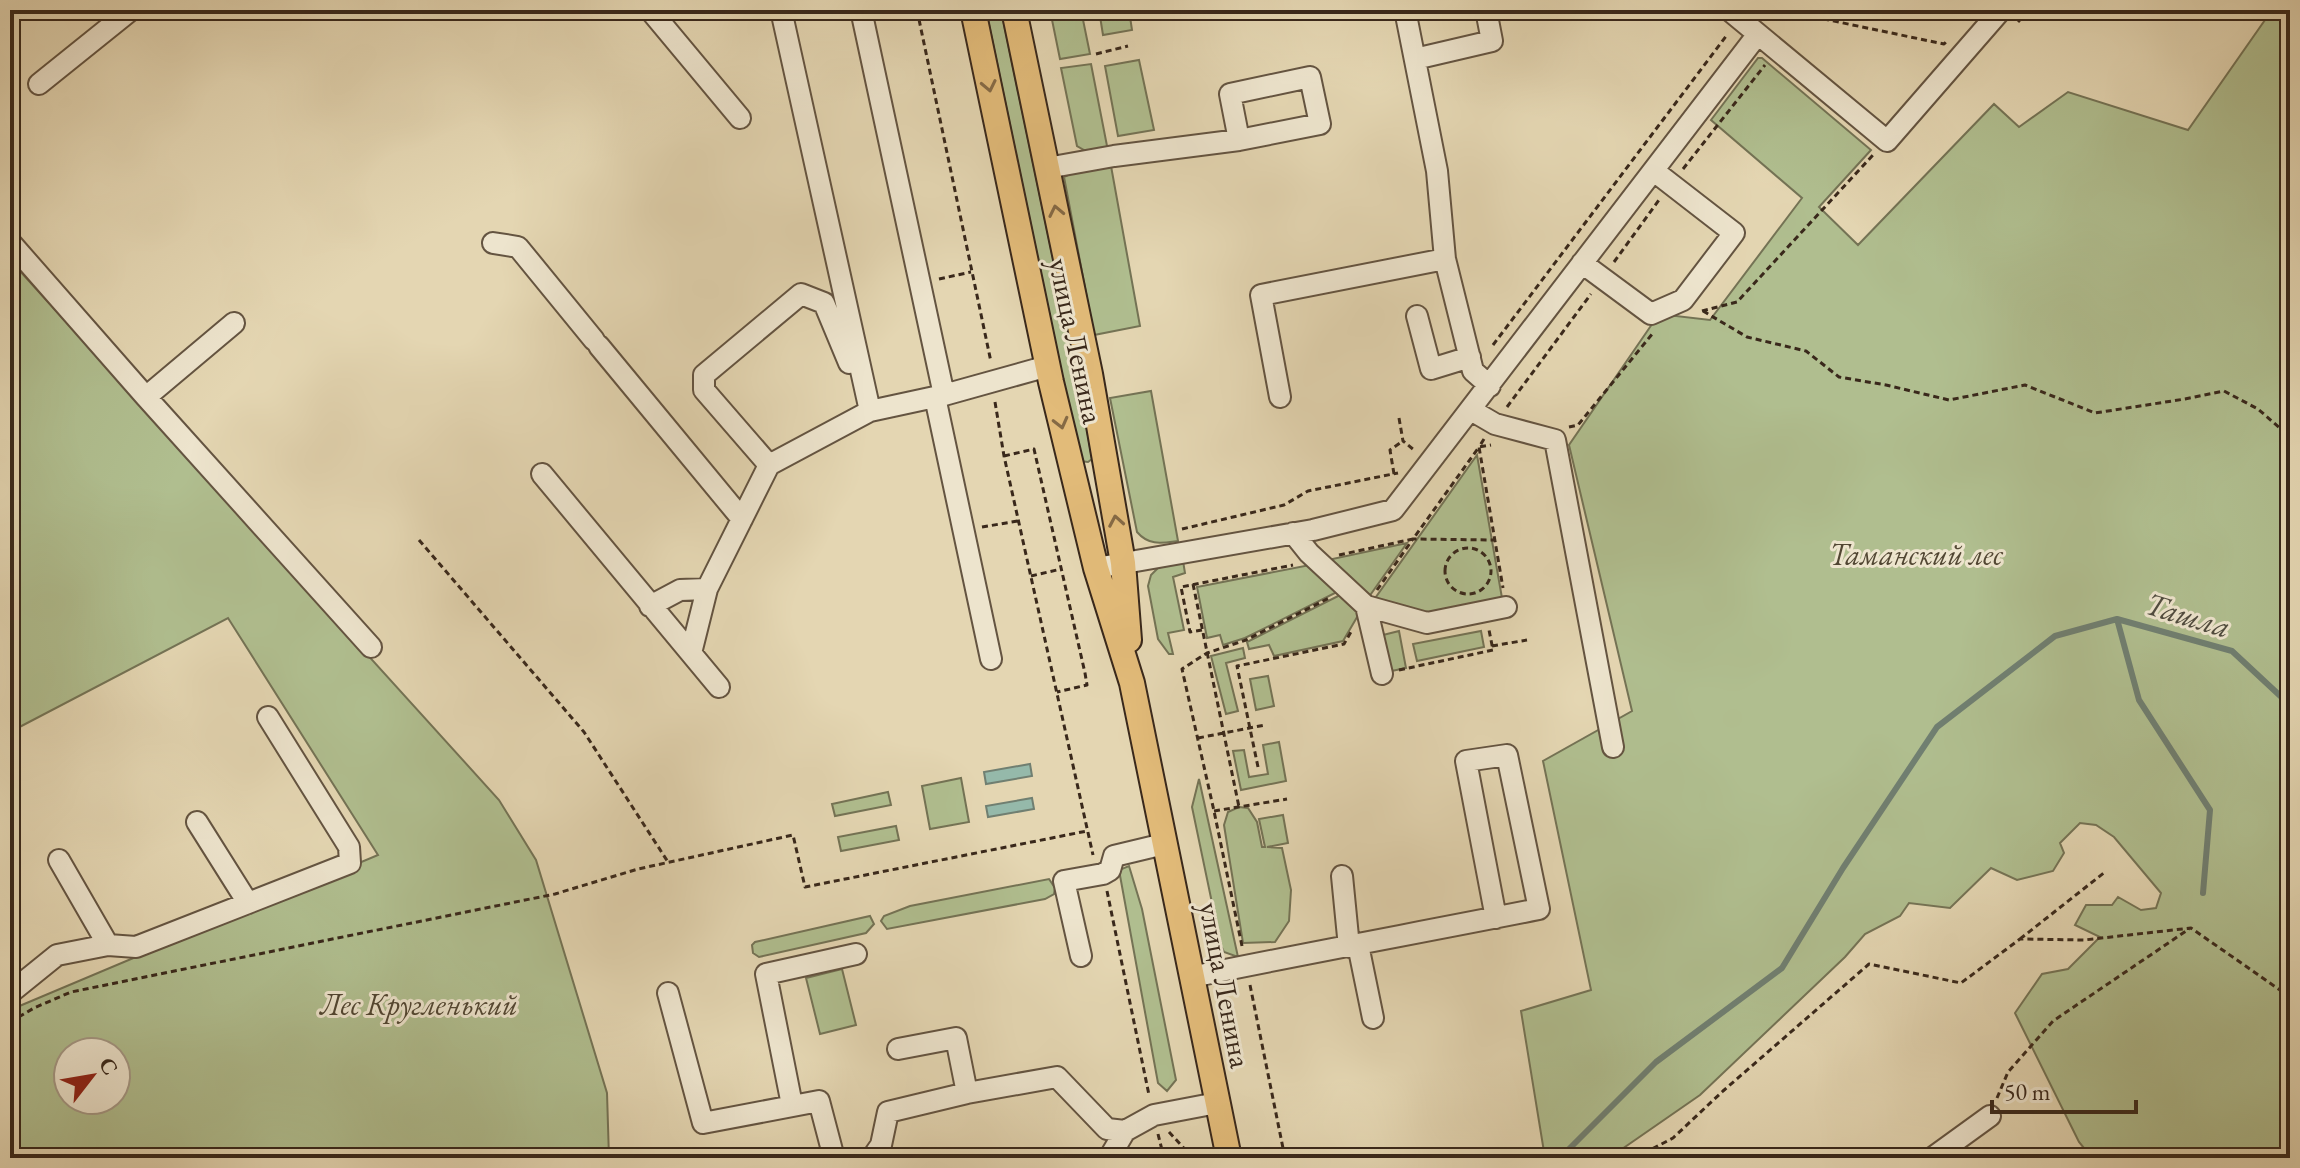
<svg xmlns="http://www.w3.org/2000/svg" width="2300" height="1168" viewBox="0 0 2300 1168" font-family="'EB Garamond',serif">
<rect width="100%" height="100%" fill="#e4d6b2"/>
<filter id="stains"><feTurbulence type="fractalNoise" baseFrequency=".0025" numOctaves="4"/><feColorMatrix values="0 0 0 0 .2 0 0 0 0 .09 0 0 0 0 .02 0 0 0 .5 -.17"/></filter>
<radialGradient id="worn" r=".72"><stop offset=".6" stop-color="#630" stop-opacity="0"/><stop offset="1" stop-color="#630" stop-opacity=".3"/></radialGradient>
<path fill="#b0be8f" stroke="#747355" stroke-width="2" fill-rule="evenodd" d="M986,10H1001L1078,378L1092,459L1088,462L1080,461Z
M1050,10H1081L1090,54L1060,59Z
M1099,10H1129L1132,30L1103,35Z
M2272,10H2290V1158H2092L2079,1142L2015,1013L2042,974L2068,969L2100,937L2075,925L2086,905H2112L2118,897L2141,910L2156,908L2161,893L2114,837L2096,825L2080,823L2060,843L2064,853L2053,871L2017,880L1991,868L1950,908L1909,903L1900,916L1865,934L1845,957L1700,1095L1609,1158H1545L1521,1011L1591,990L1543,761L1632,711L1569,445L1659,314L1710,320L1802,198L1711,120L1758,58H1762L1871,150L1819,207L1858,245L1994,104L2019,127L2068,92L2188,130Z
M1139,60L1154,130L1118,136L1105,66Z
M1091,64L1108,151L1091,154L1077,146L1061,68Z
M1111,166L1140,326L1094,335L1064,177L1070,174Z
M10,260L499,800L536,860L607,1093L609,1158H10V1010L378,855L228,618L10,732ZM68,1052H116V1100H68Z
M1151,391L1178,541C1162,543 1149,546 1137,532L1110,398Z
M1477,455L1502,598L1411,616L1371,604Z
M1407,543L1366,601L1323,561Z
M1183,561L1185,573L1173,577L1184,630L1168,633L1173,654H1169L1158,639L1148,586L1151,575L1158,568Z
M1315,564L1343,589L1245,638L1223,645L1220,635L1207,638L1197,587Z
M1346,592L1363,607L1343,641L1274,656L1269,645L1249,649L1247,642Z
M1399,631L1406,668L1382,673L1375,637Z
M1481,631L1484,647L1417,661L1413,644Z
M1243,648L1245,658L1226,663L1238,711L1226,714L1211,656Z
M1268,676L1274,706L1256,710L1250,679Z
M1279,742L1286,781L1241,790L1233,751L1244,750L1249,777L1268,774L1263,745Z
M961,778L969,822L930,829L922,786Z
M1199,779L1238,957L1224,952L1221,946L1192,807Z
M888,792L891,805L835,816L832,804Z
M1239,807L1248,808L1257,822L1262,847H1265L1259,819L1283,815L1288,843L1267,847L1282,848L1291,890L1289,921L1275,942L1243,943L1224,825L1228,812Z
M896,826L899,840L841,851L838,837Z
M1129,866L1142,909L1176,1080L1167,1091L1158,1083L1119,870Z
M1049,879L1055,888L1054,894L1045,899L887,929L881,921L884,916L910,906Z
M870,916L874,924L866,933L759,957L753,953L752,945L755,942Z
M842,969L856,1025L820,1034L806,978Z"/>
<path fill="#95b9aa" stroke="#707f71" stroke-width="2" d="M1030,764L1032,776L986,784L984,772Z
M1032,798L1034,809L988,817L986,806Z"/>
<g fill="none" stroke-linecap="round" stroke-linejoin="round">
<path stroke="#707f71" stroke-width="6" d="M2117,619L2139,700L2210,810L2203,893
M1560,1158L1656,1062L1782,968L1843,868L1937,727L2055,636L2117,619L2232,651L2290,705"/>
<defs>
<path id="minor" d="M650,10L740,118
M781,10L870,411
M861,10L944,395
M1405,10L1437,171L1445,259L1473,371L1490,386
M1729,10L1887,141L2001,10
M1415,59L1492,41L1486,10
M39,84L131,10
M1047,168L1114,156L1239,140L1320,124L1310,77L1230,94L1239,140
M10,242L146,397L371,647
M493,243L518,247L594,340
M1582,263L1651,314L1683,300L1734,233L1654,171
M1417,316L1431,369L1470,357
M599,346L742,519
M146,397L234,323
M935,397L991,659
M1280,397L1261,295L1445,259
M1471,410L1495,424L1555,440L1613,747
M769,465L704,390V375L801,294L824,303L849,363
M542,474L719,687
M1293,533L1309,553L1366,606L1382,674
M1096,568L1313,530L1393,510L1758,34
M650,606L680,590L707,589
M1366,606L1427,623L1506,607
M691,653L707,589L769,465L870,411L944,395L1048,366
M197,822L248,903
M59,860L108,945
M1342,876L1349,947
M1358,945L1373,1018
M1081,956L1064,881L1103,874L1110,870L1114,856L1164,844
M1191,977C1307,953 1423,932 1539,909L1507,755L1466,761L1496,918
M10,993L57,955L108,945L136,947L350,863L349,847L268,717
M668,993L703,1123L819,1101L834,1158
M898,1049L956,1038L967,1093
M792,1105L766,974L856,954
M872,1158L881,1145L888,1112L967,1093L1057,1077L1107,1129L1125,1131L1154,1115L1217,1103
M1109,1158L1125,1131
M1932,1158L1990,1116"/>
<path id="major" d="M973,10L1051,382L1096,568L1132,683L1229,1158
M1014,10L1090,374L1123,563L1129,640"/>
</defs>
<use href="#minor" stroke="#645441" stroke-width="24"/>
<use href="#major" stroke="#39281b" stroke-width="28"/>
<path stroke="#39281b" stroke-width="3" stroke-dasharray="6 4" stroke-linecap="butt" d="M917,10L991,362
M1795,10L1800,14L1944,44L1946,42
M1771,19L1779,10
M2018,22L2029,10
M1096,54L1128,46
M1683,169L1765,65
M1614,262L1659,200
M939,279L971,272
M1702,311L1737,302L1873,155
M1703,311L1747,337L1806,351L1839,377L1886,385L1949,400L2025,385L2095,413L2185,399L2224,391L2258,409L2290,437
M1493,345L1727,35
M995,402L1004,456L1093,855
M1507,407L1591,294
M1399,418L1403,441L1414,450
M1569,427L1578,425L1653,333
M1484,439L1479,447L1503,588
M1004,456L1034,449L1085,673L1087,685L1057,692
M1394,474L1390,450L1403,441
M982,527L1018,521
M1182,529L1284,505L1308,491L1398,473
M419,540L584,732L668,862
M1445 571a23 23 0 1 1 46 0a23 23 0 1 1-46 0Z
M1339,555L1413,539L1479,447L1491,445
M1031,576L1061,569
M1193,584L1239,807
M1377,590L1413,539L1495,540
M1202,630L1190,632L1181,587L1293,565
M1492,646L1527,640
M1399,670L1493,650L1489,630
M1198,738L1265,725
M1258,767L1237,666L1344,644L1352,630
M1214,811L1287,799
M1107,891L1149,1095
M2020,939L2105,872
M1242,946L1214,811L1182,669L1207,653L1246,640L1329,598
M1250,985L1285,1158
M10,1022L34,1008L71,992L555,894L638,869L793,835L805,887L1087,831
M1997,1098L2008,1072L2053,1021L2189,929
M1169,1132L1193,1158
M1158,1134L1164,1158
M1635,1158L1673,1138L1723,1091L1869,964L1961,983L2020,939L2084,940L2191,928L2290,997"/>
<use href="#minor" stroke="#ede4cd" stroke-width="20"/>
<use href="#major" stroke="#e2bb79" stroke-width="24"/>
</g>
<defs><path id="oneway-chevron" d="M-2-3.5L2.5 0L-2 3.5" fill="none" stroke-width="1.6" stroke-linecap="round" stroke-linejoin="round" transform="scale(2)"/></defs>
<g stroke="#856a45">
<use href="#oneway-chevron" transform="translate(989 86) rotate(78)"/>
<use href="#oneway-chevron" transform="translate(1056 211) rotate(-102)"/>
<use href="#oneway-chevron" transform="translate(1061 423) rotate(76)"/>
<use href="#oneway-chevron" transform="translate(1116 521) rotate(-100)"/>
</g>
<g text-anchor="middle" stroke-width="6" stroke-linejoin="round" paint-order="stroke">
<g font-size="30" fill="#39281b" stroke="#ede4cd">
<text transform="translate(1076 341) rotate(78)" y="10">улица Ленина</text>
<text transform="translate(1225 985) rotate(79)" y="10">улица Ленина</text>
</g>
<g font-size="30" font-style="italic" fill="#514632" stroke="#ede4cd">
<text x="1916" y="565">Таманский лес</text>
<text x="419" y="1015">Лес Кругленький</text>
</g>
<g font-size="32" font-style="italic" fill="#504c3f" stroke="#ede4cd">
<text transform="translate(2188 615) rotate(17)" y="11">Ташла</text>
</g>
</g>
<rect width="2300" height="1168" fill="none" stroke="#e4d6b2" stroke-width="40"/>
<rect x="12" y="12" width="2276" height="1144" fill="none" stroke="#39281b" stroke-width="4"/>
<rect x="20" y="20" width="2260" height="1128" fill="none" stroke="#39281b" stroke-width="2"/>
<g transform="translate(92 1076) rotate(59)"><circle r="38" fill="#ede4cd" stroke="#a59986" stroke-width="2"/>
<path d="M0-6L14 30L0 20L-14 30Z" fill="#8f2418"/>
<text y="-12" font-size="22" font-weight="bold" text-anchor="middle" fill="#39281b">С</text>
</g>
<path d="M1992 1100v12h144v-12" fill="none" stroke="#39281b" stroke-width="4"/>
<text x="2004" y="1100" font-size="24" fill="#39281b" stroke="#ede4cd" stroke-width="6" paint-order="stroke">50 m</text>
<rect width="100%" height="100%" filter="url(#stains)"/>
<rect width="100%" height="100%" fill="url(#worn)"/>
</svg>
